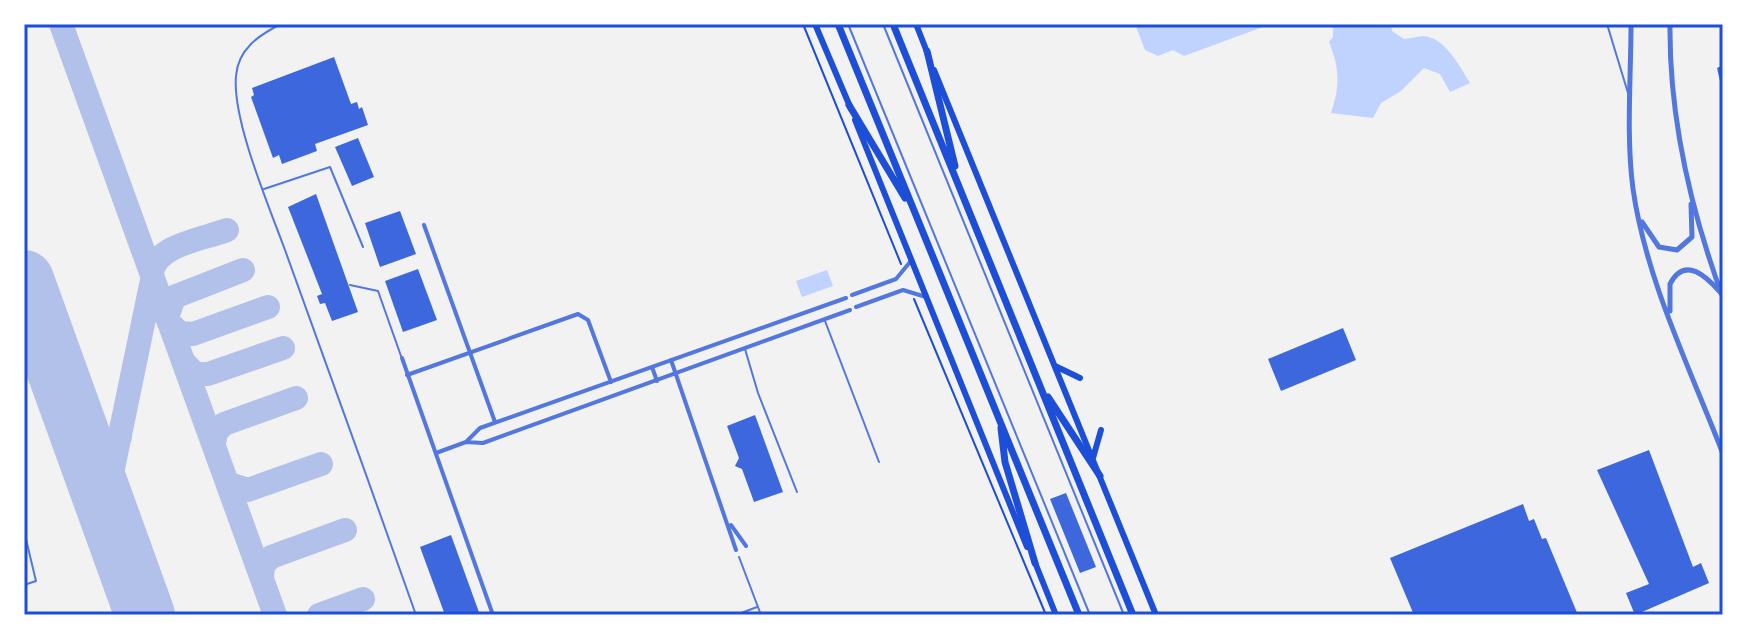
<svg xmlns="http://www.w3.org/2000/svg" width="1747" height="639" viewBox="0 0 1747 639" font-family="Spectral,serif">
<rect width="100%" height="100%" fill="#f2f2f2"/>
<path fill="#bfd3fe" d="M1135,24H1271L1184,56L1173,50L1158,56L1145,50Z
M1327,24H1391L1392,31L1404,39C1409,39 1419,36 1423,36C1445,37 1460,67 1470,83L1450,92L1440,74L1424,68L1401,91L1381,103L1373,118L1331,113C1340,86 1340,69 1329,42L1333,37V28Z
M827,270L833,286L802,297L796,281Z"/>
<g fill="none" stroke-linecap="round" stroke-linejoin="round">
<path stroke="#b2c1ea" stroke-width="24" d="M61,24L275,615
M152,274C154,245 204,239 227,230
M167,318L174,297L243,270
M169,323L180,333L193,334L268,307
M184,362L195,374H208L283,348
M77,428C85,443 92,455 112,448L120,437
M214,443L216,432L224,424L296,398
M229,484L248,490L321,464
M112,524L109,512L111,478L152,280
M262,579L263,565L271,557L345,530
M319,615L363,599"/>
<path stroke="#b2c1ea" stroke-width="60" d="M24,280L145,615"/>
</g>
<path fill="#3d67dc" d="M334,57L351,104L357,102L359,109L362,107L368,125L315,144L317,151L282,164L279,155L273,158L251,97L254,95L252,88Z
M1723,65V90H1722L1717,68Z
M358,138L374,177L352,186L335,147Z
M316,194L358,312L332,321L325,303L320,304L317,296L322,294L288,207Z
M400,211L416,254L380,267L365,223Z
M418,269L437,320L403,332L385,281Z
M1343,328L1356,360L1281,391L1268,359Z
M755,415L783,492L754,502L742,469L735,466L739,458L727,426Z
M1649,450L1693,567L1701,563L1709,583L1635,615L1626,593L1649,584L1597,470Z
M1066,493L1096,567L1080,573L1050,499Z
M1523,504L1529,521L1534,519L1542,539L1546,538L1578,615H1414L1390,558Z
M451,535L480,615H445L420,547Z"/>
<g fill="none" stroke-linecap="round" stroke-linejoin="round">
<path stroke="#1d4ed8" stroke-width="2" d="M803,24L901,264
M914,299L1046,615"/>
<path stroke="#5277de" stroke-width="2" d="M281,24C259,35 238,49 236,76C232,120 269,206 285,250C329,372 373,493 416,615
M848,24L1090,615
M883,24L1124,615
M1607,24L1628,93
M264,189L330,167L363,247
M350,285L378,291L401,356
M825,321L879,462
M745,349L758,393L797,492
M24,531L36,581L24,585
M739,557L761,615
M736,615L757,607"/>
<path stroke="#5277de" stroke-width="4" d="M424,225L495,422
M852,295L896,279L910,262
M856,307L903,290L926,297
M402,358L493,615
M671,360L736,550
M652,367L657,381
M407,375L578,314L588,320L611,382
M466,442L483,443L850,310
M436,453L466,442L480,428L846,298
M731,525L746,546"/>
<path stroke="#5277de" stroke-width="5" d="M1631,24C1631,78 1626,135 1633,189C1646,280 1690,368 1723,454
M1670,24C1669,117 1691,211 1723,298
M1642,222L1659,247L1677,250L1692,237L1691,204
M1670,311V284C1685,255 1707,277 1721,293"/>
<path stroke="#1d4ed8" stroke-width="6" d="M815,24L851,109
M916,24L927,52
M934,70L1156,615
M855,120L1027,547
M1055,366L1080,378
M1093,458L1101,430
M1034,560L1056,615"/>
<path stroke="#1d4ed8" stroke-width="7" d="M838,24L1079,615
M893,24L1133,615
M927,51L955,166
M849,105L905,198
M1048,397L1100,476
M1001,428L1005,462L1035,563"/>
</g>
<rect width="1747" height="639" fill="none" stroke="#ffffff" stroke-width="52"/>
<rect x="26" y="26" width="1695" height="587" fill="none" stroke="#1d4ed8" stroke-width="3"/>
</svg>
